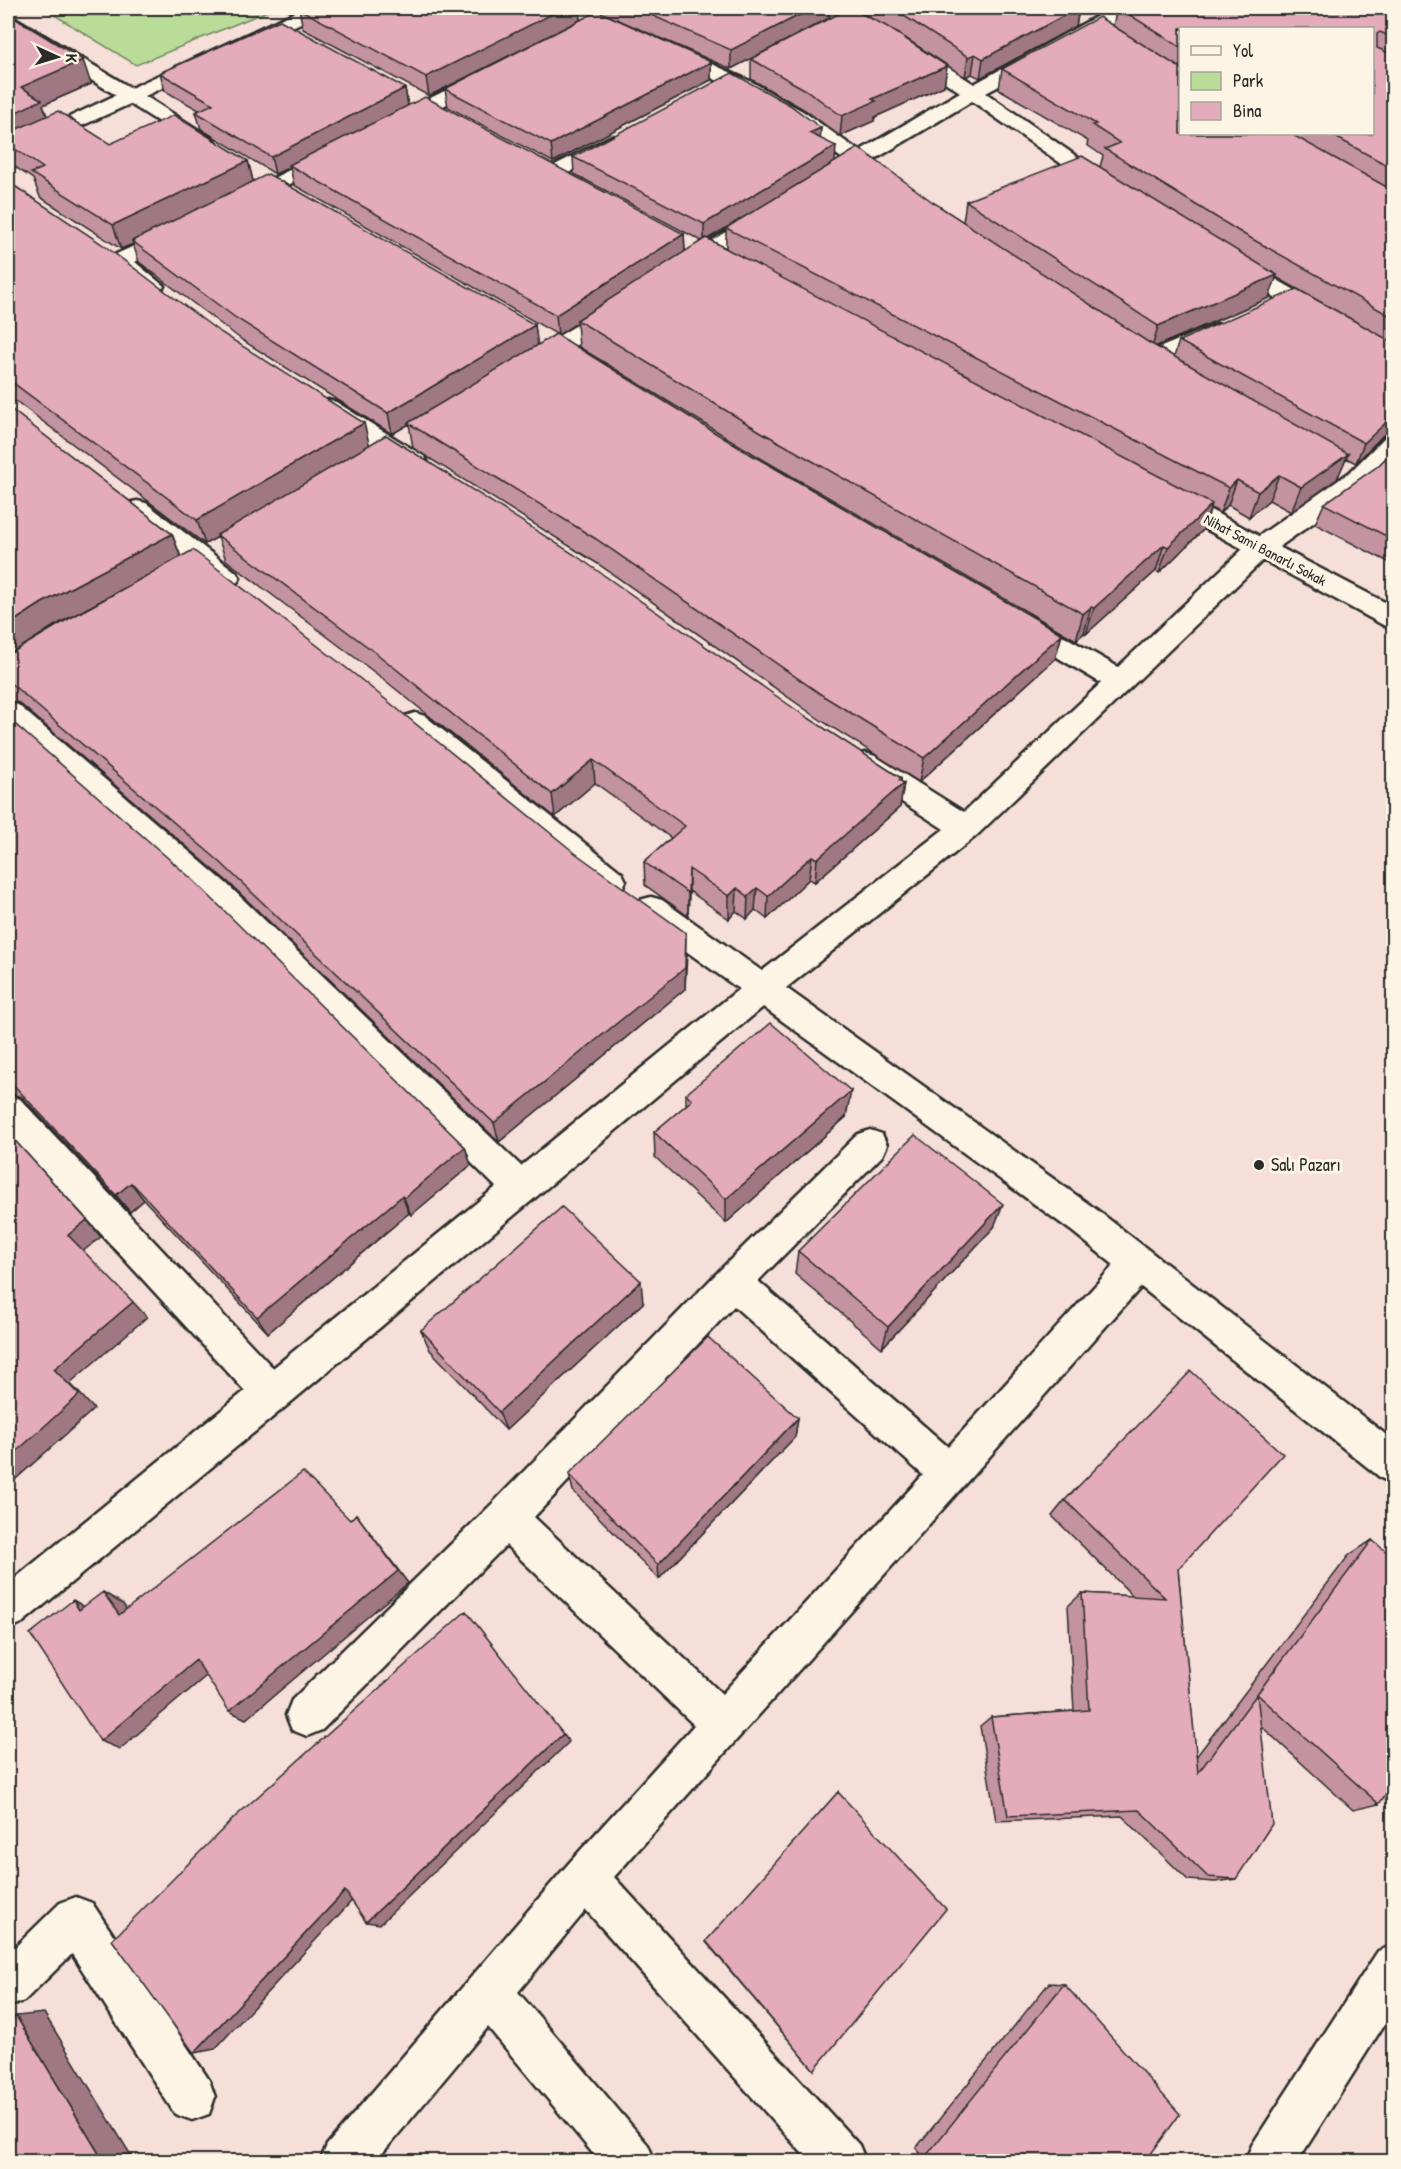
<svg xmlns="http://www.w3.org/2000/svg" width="1401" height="2169" viewBox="0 0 1401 2169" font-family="'Patrick Hand',sans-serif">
<rect width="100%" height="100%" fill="#f5dfd8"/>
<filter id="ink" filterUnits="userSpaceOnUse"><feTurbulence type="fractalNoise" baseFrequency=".0167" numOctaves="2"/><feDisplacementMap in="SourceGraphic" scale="12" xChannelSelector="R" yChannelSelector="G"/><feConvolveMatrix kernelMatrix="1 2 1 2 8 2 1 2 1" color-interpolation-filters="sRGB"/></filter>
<g filter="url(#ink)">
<path fill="#b9dd98" stroke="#728462" stroke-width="1.5" d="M43,8H275L136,65Z"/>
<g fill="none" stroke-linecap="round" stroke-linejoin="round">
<defs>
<path id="minor" d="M304,8H327L324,12L145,96L213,139L216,143L213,147H199L130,104L8,159V146L116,95L8,30V17L15,18L131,88Z
M564,8H587L752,82L804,112L859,151L960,92L895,49L822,12L819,8H842L872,21L908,41L974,84L1112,8H1133L1130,12L1103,30L986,93L1113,182L1116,186L1113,190L1106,192L1099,190L972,101L872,161L883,171L880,175C870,178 866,175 857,169C846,176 836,185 823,181L820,177L823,173L844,160L790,120L738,90L567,12Z
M487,70L494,72L497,76L494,80L404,126H390L387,122L390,118Z
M612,136L619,138L622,142L619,146L561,177L554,179L547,177L544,173L547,169Z
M332,149L339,151L342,155L339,159L249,205L242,207L235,205L232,201L235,197Z
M765,210L772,212L776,216L772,220L690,274L682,276L674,274L671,269L674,264L758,212Z
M176,227L184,228L187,233L184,238L135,262L164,286L161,291C144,295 119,275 109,261L112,256Z
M1234,258L1242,260L1394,346V363L1386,361L1226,270L1223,265L1226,260Z
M616,304L624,306L627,311L624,316L537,369L529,371L521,369L517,364L521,359L608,306Z
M1217,324L1225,326L1228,331L1225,336L1158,365L1150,367L1142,365L1138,360L1142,355Z
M328,400L336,402L425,457L428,463L425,469L416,471L407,469L320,412L316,407L320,402Z
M1394,434V457L1368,484L1279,547L1394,607V628L1385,626L1263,560L976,836L786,988L1097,1210L1394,1441V1484L1381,1478L1141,1287L614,1877L859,2145L866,2162H810L586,1910L518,1992L648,2145L655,2162H600L488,2027L375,2162H320L327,2145L570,1862L694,1725L506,1545L322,1730L307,1736L292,1730L286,1715L292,1700L492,1504L720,1270L858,1134L870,1130L882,1134L887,1145L882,1156L758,1281L948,1447L1114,1265L1073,1232L763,1007L285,1407L22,1623L8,1629V1584L245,1391L8,1132V1095L20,1099L273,1368L496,1187L205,900L8,727V702L18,705L227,884L521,1166L739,989L640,918L636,909L640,900L651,897L662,900L762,971L944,829L855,772L851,764L855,756L865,753L875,756L964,812L1101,683L1011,630L1007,623L1011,616L1020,614L1029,616L1118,667L1243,549L1157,503L1154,497L1157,491L1166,489L1175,491L1259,536L1350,472L1385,437ZM734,1306L923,1475L722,1694L534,1517Z
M137,501L146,503L236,572L240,578L236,584L227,587L218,584L128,515L124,509L128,503Z
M415,713L425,716L622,873L626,881L622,889L611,893L600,889L405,730L401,723L405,716Z
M76,1897L92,1903L209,2080L215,2097L209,2114L192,2120L175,2114L72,1954L24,2001L8,2007V1954L60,1903Z
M1394,1945V2009L1297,2162H1245L1252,2145L1378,1951Z"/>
</defs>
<use href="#minor" stroke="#2b2b2b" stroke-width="5"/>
<use href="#minor" fill="#fcf5e5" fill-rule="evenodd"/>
</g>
<path fill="#c493a1" stroke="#2b2b2b" stroke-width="1.5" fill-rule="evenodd" d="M302,8H579L580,20L429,96L303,29L299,9Z
M591,8H830L829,18L731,69Z
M848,8H1109L1095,16L1079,10L1076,26L980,78L972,74L965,77L899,34L888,28L947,66L944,86L875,117L874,121L840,136L805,110L751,79V59L850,8ZM853,9L858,11L881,24Z
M1117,8H1394V433L1383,435L1356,463L1346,458L1337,479L1291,512L1269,500L1249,517L1228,505L1220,513L1211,508L1203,530L1159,573L1156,571L1086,634L1084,633L1076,640L762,459L579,347L577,323L558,335L294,185L290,167L275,174L201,129L196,112L199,110L165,91L160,73L405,88L408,105L684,234L685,252L702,241L574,174L573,157L820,138L835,162L934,203L963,222L966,201L1100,167L1103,156L1087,145L1088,141L999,89L1002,69L1113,26ZM1180,28L1372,134H1180ZM726,228V248L708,239ZM1276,277L1358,323L1179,341L1174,357L1156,347L1269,298Z
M8,14L91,84L43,105L47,116L110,144L248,161L253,181L535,325L537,345L743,450L1062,634L1055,659L919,782L822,721L598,564L413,448L409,424L392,434L242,340L139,262L133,244L121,249L40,197L33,179L8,162Z
M711,62V80L553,162L448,107L445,89Z
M8,184L369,445L802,714L901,778V781L904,783L900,807L815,882L809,879L767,919L755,910L747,919L736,911L729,919L689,891L688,916L645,885L644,862L671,838L595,783L555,817L382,678L226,560L218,537L205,544L17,402L8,400Z
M8,407L172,534L181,557L687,954L685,989L499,1142L228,882L19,703L8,700ZM108,597L16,650L54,626Z
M1394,450V565L1315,524L1324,504L1378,466Z
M8,718L465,1147L471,1165L411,1215L409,1213L268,1333L146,1202L144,1200L130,1212L22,1097L8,1093Z
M686,1094L846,1117L726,1223L655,1157L654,1132L686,1105Z
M994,1227L882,1348L795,1274L798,1251Z
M643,1303L506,1430L430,1350L421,1330Z
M798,1418L795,1437L659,1579L573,1491L569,1474Z
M1065,1500L1178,1569L1196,1757L1349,1555L1372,1540L1379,1804L1353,1810L1261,1726L1236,1879L1215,1882L1188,1880L1122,1816L996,1821L980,1726L991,1717L1074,1711L1068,1606L1082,1593L1133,1596L1052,1516Z
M838,1792L814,2070L706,1942Z
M1049,1983L1064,1984L1145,2162H927L916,2148Z"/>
<path fill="#a07883" stroke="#2b2b2b" stroke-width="1.5" d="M564,8H579L580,20L429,96L426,77Z
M813,8H830L829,18L731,69V50Z
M1078,8H1079L1076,26L980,78L983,59Z
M1097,8H1109L1095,16Z
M975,54L972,74L965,77L968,57Z
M83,60L91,84L43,105L50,124L8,144V116L21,87Z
M711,62V80L553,162L551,144Z
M947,66L944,86L875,117L874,121L840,136L842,116L872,99Z
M405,88L408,106L289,165L290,167L275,174L271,157Z
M821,128L820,145L809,133Z
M836,146L835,163L704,241V224Z
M248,161L254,185L132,241L133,244L121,249L113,225Z
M684,234L685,254L577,320V323L558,335L556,315Z
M1277,275L1269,298L1152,348L1158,326Z
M535,325L538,347L408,423L409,424L392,434L388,413Z
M1392,415H1394V433L1383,435L1356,463L1364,443Z
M364,423L370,447L217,535L218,537L205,544L197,520Z
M1348,454L1337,479L1291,512L1301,487Z
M1279,475L1269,500L1249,517L1258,492Z
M1237,480L1228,505L1220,513L1229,488Z
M1212,504L1203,530L1159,573L1168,547Z
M172,534L181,558L54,626L8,656V625L42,603Z
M1164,545L1156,571L1086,634L1094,608Z
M1091,607L1084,633L1076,640L1083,614Z
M1062,634L1055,659L919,782L924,758Z
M593,760L595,783L555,817L552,794Z
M901,778L900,787L904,783L900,807L815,882L817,859Z
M812,856L809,879L767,919L768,896Z
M689,869V891L688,916V893Z
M737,888L736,911L729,919V896Z
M757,888L755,910L747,919L748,896Z
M686,933L685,989L499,1142L494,1123Z
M851,1091L846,1117L726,1223V1199Z
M465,1147L471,1165L411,1215L404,1198Z
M131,1183L144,1200L130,1212L116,1195Z
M402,1196L409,1213L268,1333L257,1317Z
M1003,1204L994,1227L882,1348L888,1327Z
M87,1220L101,1237L82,1252L68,1235Z
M641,1281L643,1303L506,1430L499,1412Z
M133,1302L147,1317L70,1383L94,1409L8,1486V1459L54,1369Z
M798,1418L795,1437L659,1579L658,1565Z
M356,1514L408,1583L246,1719L229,1711Z
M103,1592L123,1604L138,1626L119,1615Z
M73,1600L93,1612L79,1610Z
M196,1660L213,1670L120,1749L100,1741Z
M563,1734L569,1742L380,1924L366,1922Z
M345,1891L359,1893L215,2049L194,2053Z
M44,2013L135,2162H104L16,2016Z"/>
<path fill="#e4abbb" stroke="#2b2b2b" stroke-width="1.5" d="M302,8H564L426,77L299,9Z
M635,8H813L731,50Z
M850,8L886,26L947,66L872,99L876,101L842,116L806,90L751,59Z
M889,8H1078L983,59L975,54L968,57L901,14Z
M1119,8H1299L1305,10L1331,9L1330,8H1394V38L1380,32L1377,34V48L1394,55V169L1330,134H1372V28H1180V47Z
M598,11L711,62L551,144L445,89Z
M8,14L83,60L21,87L42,100L8,116Z
M1099,17L1177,66L1180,67V134H1291L1394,191V318L1245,235L1105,149L1120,143L1092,125L1096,124L1002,69Z
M280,20L405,88L271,157L196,112L213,104L160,73Z
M732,73L790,105L821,128L809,133L836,146L704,224L573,157Z
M425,97L684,234L556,315L289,165Z
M58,111L110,144L174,115L248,161L113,225L31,173L43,168L8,144V133Z
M858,148L863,151L934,203L1148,342L1348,454L1301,487L1279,475L1258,492L1237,480L1229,488L726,228Z
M1082,156L1277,275L1158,326L966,201Z
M268,174L535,325L388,413L236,318L132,241Z
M10,183L102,244L217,330L364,423L197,520L8,379V184Z
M706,238L1212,504L1168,547L1164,545L1094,608L1091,607L1083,614L763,433L577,320Z
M1297,289L1394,343V415L1364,443L1179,341Z
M556,334L743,450L1062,634L924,758L825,697L596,539L408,423Z
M8,407L172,534L42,603L8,625Z
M386,435L575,555L802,714L901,778L899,780L904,783L817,859L812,856L768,896L757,888L748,896L737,888L729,896L689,869L688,893L644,862L685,826L593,760L552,794L376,653L217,535Z
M1394,450V540L1324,504L1378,466Z
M193,550L353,673L575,853L686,933L685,968L494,1123L219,861L8,681V655L65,621Z
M8,718L193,880L465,1147L404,1198L402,1196L257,1317L134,1185L131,1183L116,1195L8,1079Z
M771,1023L851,1091L726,1199L654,1132L692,1100L686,1094Z
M8,1133L87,1220L68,1235L133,1302L54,1369L79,1395L8,1459Z
M915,1135L1003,1204L888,1327L798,1251Z
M562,1207L641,1281L499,1412L421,1330Z
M708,1337L798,1418L658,1565L569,1474Z
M1191,1371L1283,1454L1178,1569L1198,1773L1257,1694L1272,1824L1236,1879L1208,1877L1139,1810L1008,1816L991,1717L1089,1710L1082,1593L1165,1598L1065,1500Z
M303,1472L350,1520L356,1514L398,1571L229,1711L196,1660L100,1741L30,1634L73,1600L79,1610L103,1592L119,1615Z
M1372,1540L1394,1558V1782L1379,1804L1257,1694Z
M466,1611L563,1734L366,1922L345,1891L194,2053L112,1940L236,1816Z
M838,1792L946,1909L814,2070L706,1941Z
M1064,1984L1180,2114L1145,2162H930L926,2156Z
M16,2016L104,2162H8V2024Z"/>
</g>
<circle fill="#2b2b2b" stroke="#fcf5e5" stroke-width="2" cx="1259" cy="1165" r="6"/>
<g text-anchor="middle" stroke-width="6" stroke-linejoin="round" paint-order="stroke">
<g font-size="15" fill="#2b2b2b" stroke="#fcf5e5">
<text transform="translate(1265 550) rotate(28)" y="5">Nihat Sami Banarlı Sokak</text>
</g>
<g font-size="18" fill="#2b2b2b" stroke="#fcf5e5" text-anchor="start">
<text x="1271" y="1171">Salı Pazarı</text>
</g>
</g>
<rect width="1401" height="2169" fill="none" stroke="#fcf5e5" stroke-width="30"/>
<rect x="15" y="15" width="1371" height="2139" fill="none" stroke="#2b2b2b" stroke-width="2" filter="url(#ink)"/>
<rect x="1179" y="27" width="195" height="108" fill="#fcf5e5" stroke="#a8a49b" stroke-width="1.5"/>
<rect x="1191" y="46" width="30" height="9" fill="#fcf5e5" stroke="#a8a49b" stroke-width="1.5"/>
<text x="1233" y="57" font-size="18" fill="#2b2b2b">Yol</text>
<rect x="1191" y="72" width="30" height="18" fill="#b9dd98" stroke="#a8a49b" stroke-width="1.5"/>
<text x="1233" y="87" font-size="18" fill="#2b2b2b">Park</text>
<rect x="1191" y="102" width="30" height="18" fill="#e4abbb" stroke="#a8a49b" stroke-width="1.5"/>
<text x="1233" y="117" font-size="18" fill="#2b2b2b">Bina</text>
<g transform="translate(57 57) rotate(94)" stroke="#fcf5e5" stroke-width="4.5" paint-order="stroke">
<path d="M0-4.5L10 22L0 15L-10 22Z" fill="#2b2b2b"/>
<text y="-9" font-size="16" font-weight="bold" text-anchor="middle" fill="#2b2b2b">K</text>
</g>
</svg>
